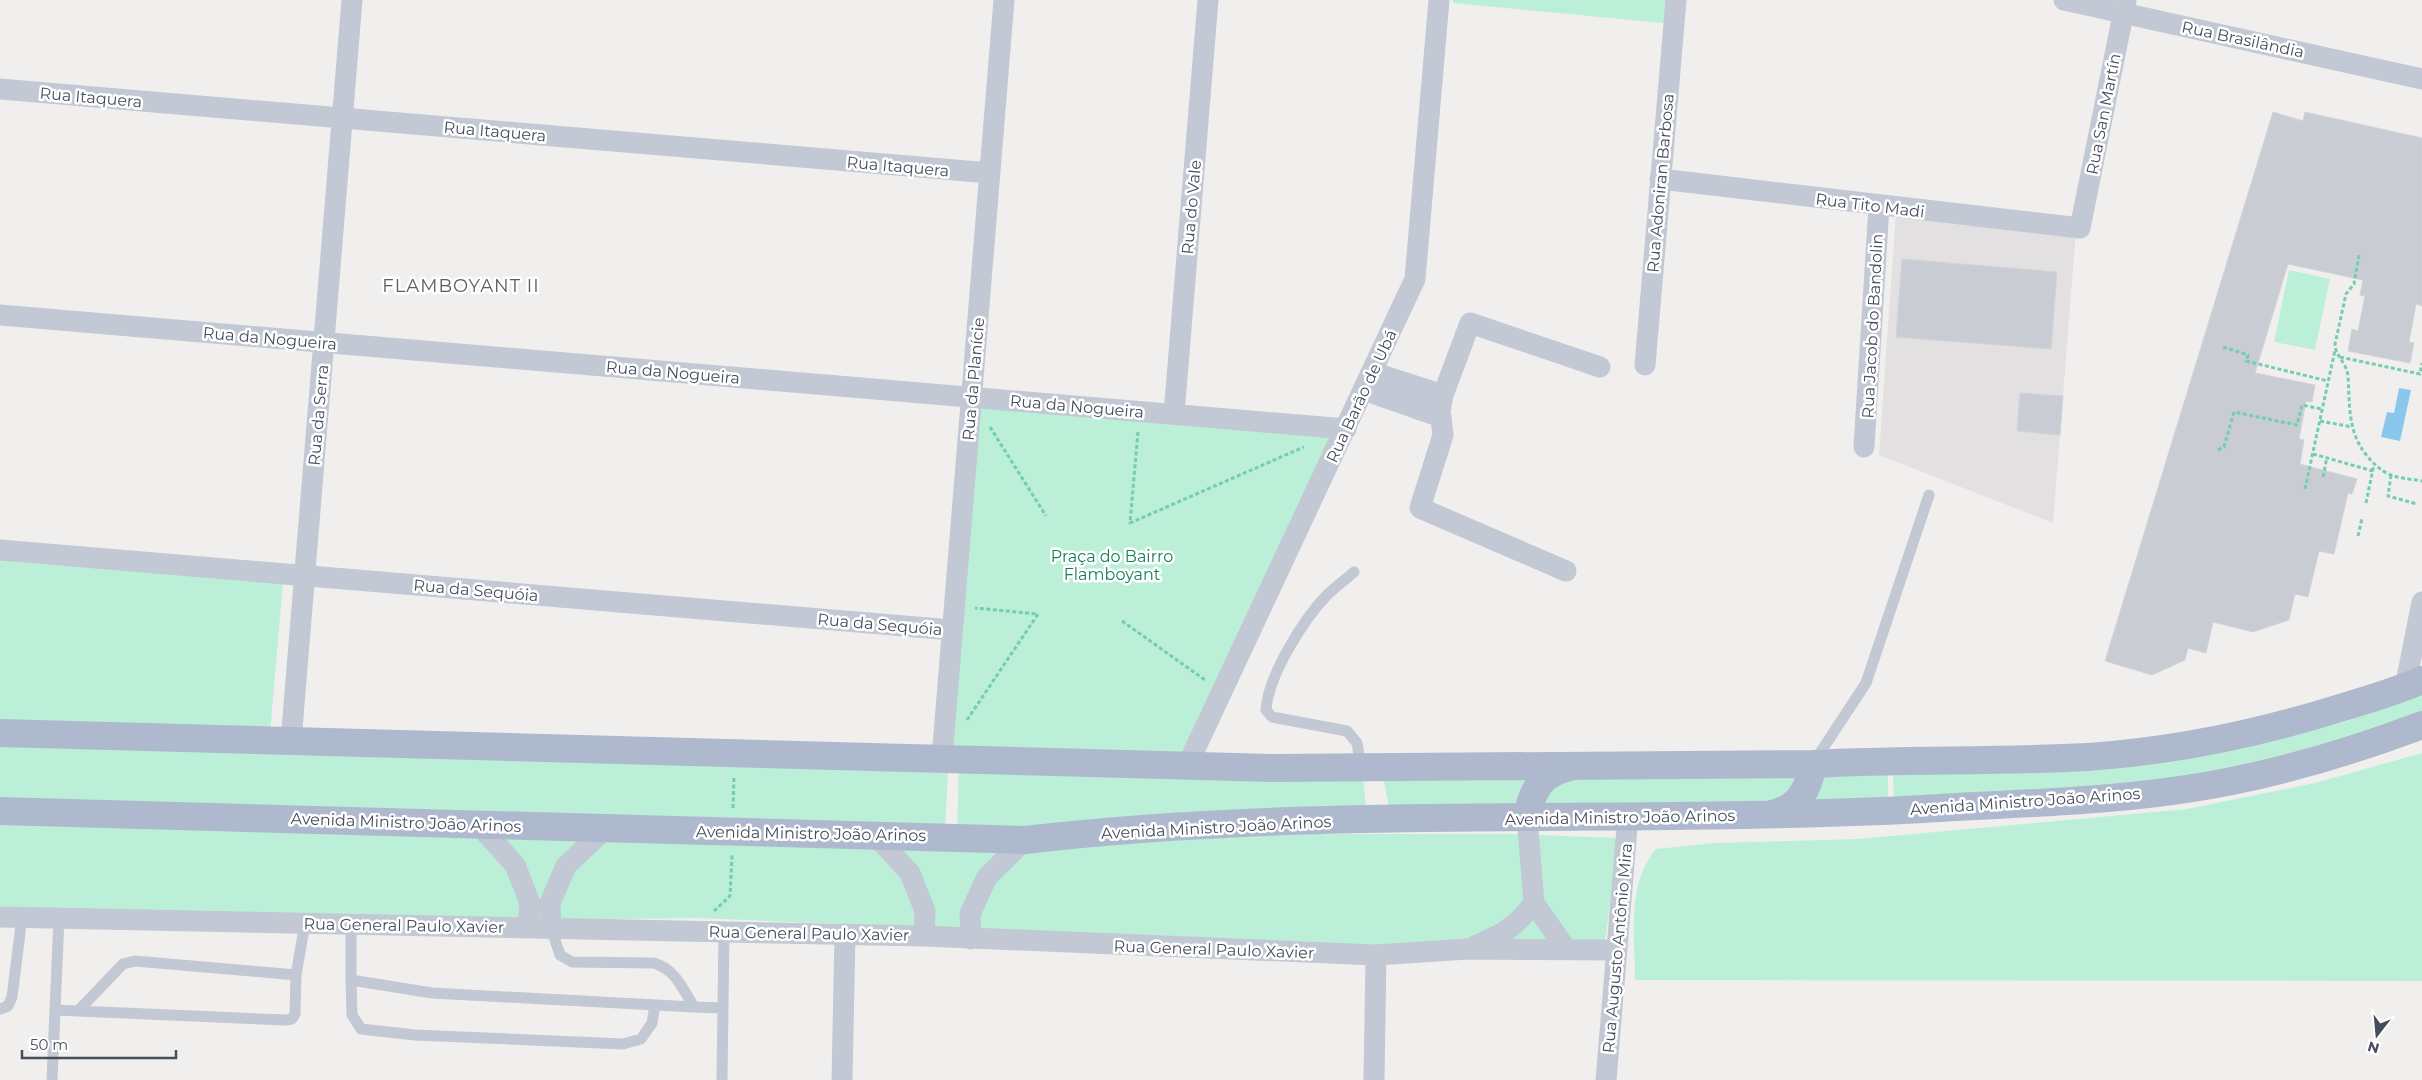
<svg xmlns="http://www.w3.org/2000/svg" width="2422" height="1080" viewBox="0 0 2422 1080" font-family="Montserrat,sans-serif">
<rect width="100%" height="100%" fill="#f1efee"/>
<path fill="#e2e0e0" d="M1896,214L2076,230L2053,523L1879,455Z"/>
<path fill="#bcefd8" d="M1453,0H1674L1672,24L1453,3Z
M2289,270L2330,279L2315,350L2274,342Z
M971,397L1346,429L1187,766L942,758Z
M0,558L283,582L270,733L0,725Z
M2422,684V723L2268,772L1894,807L1893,770L2097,763Z
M0,744L948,770L945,829L0,799Z
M2422,753V981L1635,980C1635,936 1626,885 1656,849L1715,843L1858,839L2187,809L2315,783Z
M959,762L1363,779L1367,815L957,834Z
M1888,769V807L1390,812L1383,777Z
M0,820L613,839L740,846L1296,834H1511L1618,838L1605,943L1367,946L697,918L562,920L0,910Z"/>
<path fill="#89c8ec" d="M2399,388L2411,390L2400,441L2381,437L2387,412L2394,413Z"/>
<path fill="#caccd4" stroke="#d2d3da" d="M2273,112L2303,121L2305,112L2422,138V306L2416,304L2409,342L2414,343L2410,363L2348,351L2352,329L2358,331L2365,296L2360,295L2363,280L2288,264L2255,373L2315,385L2312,402L2306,401L2299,439L2304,440L2300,464L2357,479L2352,494L2348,493L2334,554L2319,551L2308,597L2295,594L2289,620L2253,632L2213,622L2206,653L2188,648L2185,660L2152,675L2105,661Z
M1902,259L2057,272L2051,349L1896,337Z
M2020,393L2063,396L2060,435L2017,431Z"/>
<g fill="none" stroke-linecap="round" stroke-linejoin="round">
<path stroke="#74cdaf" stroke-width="3" stroke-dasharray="4 2.5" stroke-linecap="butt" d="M2359,255L2354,284L2346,294L2335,344C2335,356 2347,363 2348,376C2350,405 2347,431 2367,456C2374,464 2382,472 2391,475C2401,479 2412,479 2422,481
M2223,347L2248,355L2246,361L2328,381
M2340,357L2420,374L2422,363
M2320,421L2352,427
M990,427L1046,516
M1138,432L1130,523L1304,447
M2218,450L2224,447L2234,412L2297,425L2302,405L2322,409
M2313,454L2373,471
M2391,475L2388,496L2417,504
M2323,477L2327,457
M2305,489L2335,350
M2366,503L2374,464
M2358,536L2362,518
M1122,621L1205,680
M967,720L1038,614L975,608
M733,808L734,777
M714,911L730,896L732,855"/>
<path stroke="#c2c8d4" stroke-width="11" d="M1354,572C1345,580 1335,587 1327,595C1303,620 1268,676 1266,710L1272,717L1347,731L1357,743L1361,767
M1814,762L1866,683L1929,495
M551,928L560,955L572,962L654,963C676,970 682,988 694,1007L723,1008
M351,980V924
M655,1005L652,1023L641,1039L623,1044L415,1035L361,1029L352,1015L351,980L432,993L694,1007
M0,1009L8,1006L12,997L22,917
M55,1010L285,1020L292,1019L295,1014L296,975L305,923
M79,1010L123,964L135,961L296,975
M52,1080L59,918
M722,1080L724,932"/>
<path stroke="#c2c8d4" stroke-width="21" d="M2064,0L2422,79
M0,89L990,173
M1660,179L2080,228L2126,0
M0,315L1346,429
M1645,365L1676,0
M1372,372L1443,395L1470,323L1600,367
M1364,390L1441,417
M1443,395L1440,411L1443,435L1420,508L1566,571
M1174,414L1208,0
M1864,447L1879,206
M0,550L952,630
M2405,688L2422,602
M291,741L352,0
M942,758L1004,0
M1187,766L1415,279L1439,0
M1527,817L1534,903L1566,949
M478,824L515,865L530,903L528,928
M874,834L910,873L925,911L924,936
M0,917L924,936L1376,955L1468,949L1617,950
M551,928L550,903L566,866L605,829
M971,939L970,914L987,877L1025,840
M1475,946C1506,932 1513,929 1534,903
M842,1080L845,934
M1374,1080L1376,955
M1606,1080L1628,816"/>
<path stroke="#aeb9ce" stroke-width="28" d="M0,733L1272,768L1813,764C1904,759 1997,762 2088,757C2175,751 2261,733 2343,707C2370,699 2397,691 2422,680
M0,811L1025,840C1323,805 1624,825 1923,809C2019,803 2116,802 2211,785C2284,772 2353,751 2422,725
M1772,814C1799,808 1808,790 1813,764
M1527,817C1532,790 1541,773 1570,767"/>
</g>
<g text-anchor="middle" stroke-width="5" stroke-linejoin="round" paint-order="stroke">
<g font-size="16" fill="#464e5c" stroke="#fff">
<text transform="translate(2243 39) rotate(12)" y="6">Rua Brasilândia</text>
<text transform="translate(91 97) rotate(5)" y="6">Rua Itaquera</text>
<text transform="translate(2103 114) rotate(-79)" y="6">Rua San Martín</text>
<text transform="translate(495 131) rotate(5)" y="6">Rua Itaquera</text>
<text transform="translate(898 166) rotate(5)" y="6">Rua Itaquera</text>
<text transform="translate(1660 183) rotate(-85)" y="6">Rua Adoniran Barbosa</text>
<text transform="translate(1870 205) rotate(7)" y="6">Rua Tito Madi</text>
<text transform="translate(1191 207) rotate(-85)" y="6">Rua do Vale</text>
<text transform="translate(1872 326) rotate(-87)" y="6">Rua Jacob do Bandolin</text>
<text transform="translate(270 338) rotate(5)" y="6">Rua da Nogueira</text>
<text transform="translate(673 372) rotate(5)" y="6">Rua da Nogueira</text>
<text transform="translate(973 379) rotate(-85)" y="6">Rua da Planície</text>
<text transform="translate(1361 396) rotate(-65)" y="6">Rua Barão de Ubá</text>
<text transform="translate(1077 406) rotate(5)" y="6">Rua da Nogueira</text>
<text transform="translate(318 415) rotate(-85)" y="6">Rua da Serra</text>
<text transform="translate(476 590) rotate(5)" y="6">Rua da Sequóia</text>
<text transform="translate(880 624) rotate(5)" y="6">Rua da Sequóia</text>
<text transform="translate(2025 801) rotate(-4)" y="6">Avenida Ministro João Arinos</text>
<text transform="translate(1620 817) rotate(-1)" y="6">Avenida Ministro João Arinos</text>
<text transform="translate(406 822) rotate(2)" y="6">Avenida Ministro João Arinos</text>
<text transform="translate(1216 827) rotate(-3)" y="6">Avenida Ministro João Arinos</text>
<text transform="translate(811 833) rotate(1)" y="6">Avenida Ministro João Arinos</text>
<text transform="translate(404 925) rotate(1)" y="6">Rua General Paulo Xavier</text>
<text transform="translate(809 933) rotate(1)" y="6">Rua General Paulo Xavier</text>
<text transform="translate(1617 948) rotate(-85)" y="6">Rua Augusto Antônio Mira</text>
<text transform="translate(1214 949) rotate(2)" y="6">Rua General Paulo Xavier</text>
</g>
<g font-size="16" fill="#167e5a" stroke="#fff">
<text x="1112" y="562">Praça do Bairro<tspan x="1112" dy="18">Flamboyant</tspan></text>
</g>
<g font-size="18" letter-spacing="1" fill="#5b5d63" stroke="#fff">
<text x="461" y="292">FLAMBOYANT II</text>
</g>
</g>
<g transform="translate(2377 1035) rotate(196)" stroke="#ffffff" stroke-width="4" paint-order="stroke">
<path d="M0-4L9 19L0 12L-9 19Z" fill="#464e5c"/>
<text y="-8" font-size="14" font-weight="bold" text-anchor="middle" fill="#464e5c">N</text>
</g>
<path d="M22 1050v8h154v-8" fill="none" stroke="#464e5c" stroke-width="2.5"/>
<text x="30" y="1050" font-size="15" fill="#464e5c" stroke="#ffffff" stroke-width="4" paint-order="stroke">50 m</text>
</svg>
